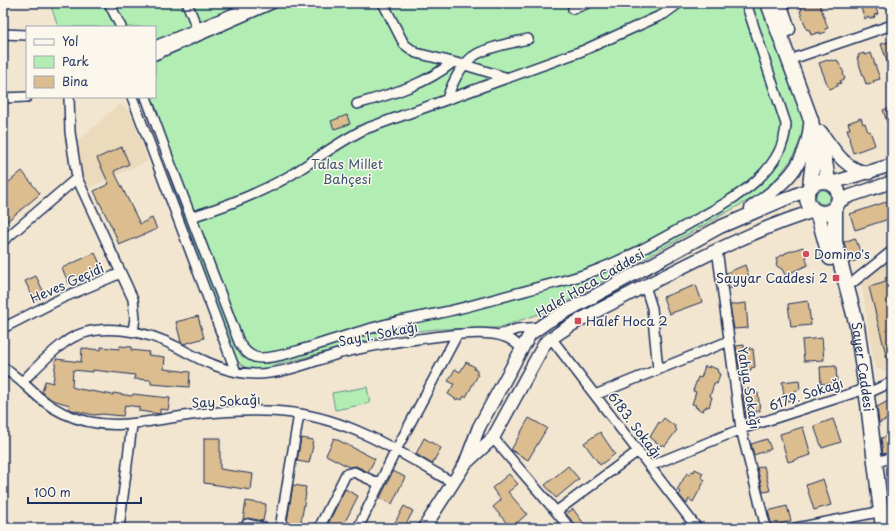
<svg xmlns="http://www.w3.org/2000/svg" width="895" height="531" viewBox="0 0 895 531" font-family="'Playpen Sans',sans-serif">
<rect width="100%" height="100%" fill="#f2e6d0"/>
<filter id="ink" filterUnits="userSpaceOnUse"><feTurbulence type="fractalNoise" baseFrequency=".025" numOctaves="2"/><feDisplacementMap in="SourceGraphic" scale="8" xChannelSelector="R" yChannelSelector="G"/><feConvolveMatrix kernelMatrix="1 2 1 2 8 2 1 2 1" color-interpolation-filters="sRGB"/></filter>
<g filter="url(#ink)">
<path fill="#ebdabc" d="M119,104L129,110L148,161L86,189L71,148Z
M892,257V370L887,372L875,368L861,282Z"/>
<path fill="#b2eeb4" stroke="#668e89" d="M50,3H774L810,107L801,140L791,160L776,179L758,195L553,309L498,328L437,329L391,334L266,368C245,371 239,367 231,348L160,150L140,97H155V27H58Z
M816 197a7 7 0 1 1 14 0a7 7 0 1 1-14 0Z
M367,387L370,403L335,410L332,393Z"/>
<path fill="#dcbd8f" stroke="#1b2f5e" d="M804,3H819L828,28L825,29L826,32L820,34V32L811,35L809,29L807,30L800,11L802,10L800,4Z
M859,3H874L878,14L874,15L875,17L869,19L868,17L865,19Z
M892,41V73H891L881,44Z
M864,53V55L871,53L880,79L873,81L874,83L868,85V83L866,84L857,58L859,57L858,55Z
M828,60L829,61L832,60L833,61L837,60L844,73L843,74L845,79L840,81L841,83L837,84L838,86L829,89L819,63Z
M892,107V135H891L883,110Z
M347,115L350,124L334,129L331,121Z
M861,118L863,124L865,123L868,132L870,131L875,145L853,153L849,139L850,138L847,129H850L848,123Z
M122,147L129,164L114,171L140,224L152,218L157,229L119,245L115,234L94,191L109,184L97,158Z
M22,171L40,194L6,222L3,219V187Z
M892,200V218L855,230L850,214Z
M855,238L861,253H860L861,259L849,263L844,242Z
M803,247L807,254L806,259L808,265L785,275L782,269L778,267L776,265L777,262L776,258L785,254V253Z
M95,253L102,268L69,284L62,268Z
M745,265L750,280L729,289L726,273Z
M36,276L45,295L34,300L25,281Z
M892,276V299H890L892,307V370L890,371L869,287L883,283L882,282L886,281L885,278Z
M696,285L702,302L669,314L663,297Z
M808,301L811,325L791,327L788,304Z
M746,303L748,328L734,329L730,305Z
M198,316L204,338L184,344L181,342L176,322Z
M822,338L824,360L804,361L802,340Z
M744,345V348L749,347V349H753L755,367L751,368V370H747V373L740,374L736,346Z
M120,346L132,347L131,350L149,352L148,355L165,357L164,369L190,372L189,387L151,384V380L134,379L135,375L93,370V372L73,370L72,387L79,389L113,395V393L132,396L133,394L170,398L168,410L160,409V414L139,411V407L125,405L123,416L102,414L94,415L72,410L69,409L70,405L52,400L42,392L45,381L53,383L56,359L81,362L82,348L101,350V347L119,349Z
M466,362L475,367L474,369L478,371L476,374L478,375L466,397L464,396L462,400L458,398L457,400L448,394L454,384L448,381L455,369L460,372Z
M705,366L709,368V366L717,369L718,373L720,374L717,384L714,383L712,390L710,396L712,397L709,407L706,406V408H704L703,411L697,409L698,408L695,407L696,405L692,404L696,392L693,391L698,377L701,378Z
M836,366L837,383L821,384L820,367Z
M799,380L800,389L793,392L795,400L785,401L782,382Z
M742,389H749V391H754V393H758L760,411H756V414H752V417H746Z
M892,399V417L879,423L877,407Z
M529,418L547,428L528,460L511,450Z
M664,418L676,427L675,428L677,430L665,446L663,444L661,446L650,437L659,422L660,423Z
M833,419L841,442L822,448L814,426Z
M803,427L811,455L788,462L780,434Z
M600,432L615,454L600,465L584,443Z
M888,436L892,445V452L883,454L881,438Z
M204,438H220V469L253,474L251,490L204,483Z
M301,438L313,440L312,445L313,446L309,463L297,461Z
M334,438L375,459L368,472L356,466L349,467L326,455Z
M424,438L441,448L432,464L416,454Z
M767,439L771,449L754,455L751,444Z
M568,466L579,479L556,498L545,485Z
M764,466L770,491L763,492L757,468Z
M695,469L703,473L701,477L705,480L693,502L689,499L687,504L679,495L681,492L677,490L687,473L690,475L692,471L694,472Z
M393,471L405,477L392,504L380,498Z
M509,474L518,484L508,492L527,514L511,528L493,507L501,500L492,488Z
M823,479L831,505L814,510L806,485Z
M293,485L306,487L305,492L306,493L300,528H286Z
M345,489L358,496L348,516L341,528H326Z
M246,501L266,504L263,521L248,518L243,520Z
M404,506L413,511L404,528H392Z
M787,506L791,521L772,526L768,511Z
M573,509L587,528H576L575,524L566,514Z"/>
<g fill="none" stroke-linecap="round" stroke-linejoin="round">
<defs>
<path id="street" d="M109,3L121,27
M187,3L197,28
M383,3L404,44L416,53L465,65L508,78
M573,9L588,3
M3,34L27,35
M155,46L258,3
M155,55L274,3
M798,57L892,25
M69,97L70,132L77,178L133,299L135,318L133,331
M132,97L236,372
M146,97L168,157L239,342C244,351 251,358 261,358C277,358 292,352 307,348C330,341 353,333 376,327C397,321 419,317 440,313C469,307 497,298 525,291C545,285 566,281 586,274C626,260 663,238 701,217C737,197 784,171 786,124L746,3
M3,98L27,97
M447,99C452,83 462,62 477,54C492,46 511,43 528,39
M357,104C391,94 425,85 453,62
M191,217C223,207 255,195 284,179C312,163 336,143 365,129L582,51L664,14L679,3
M3,241L77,178
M717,249L741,429L766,528
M645,286L652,308L658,370
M847,287L892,251
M3,328L62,298L121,273
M499,335L517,329L541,327
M551,338L697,528
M3,367C9,372 16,377 22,382C35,394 46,405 63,413C108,434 144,421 191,415C224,411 260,409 293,413C352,420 403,454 453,483
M22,382C35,369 49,354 64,343C95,319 148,331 179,348C202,361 229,374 256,374C285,374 313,361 341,353C366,347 392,342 418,339C440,336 485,329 505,337C512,339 517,344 522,349
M866,394L892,382
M595,395L729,341
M493,438L570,528
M875,462L892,458
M650,466L741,429L859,391
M557,511L638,451
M247,524L265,528
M119,528L132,425
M280,528L299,414
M319,528L346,474L354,472L380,484
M358,528L396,450L457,335
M796,528L873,513"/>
<path id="secondary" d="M821,132C834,150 845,170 869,173
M831,183L892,165
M838,202L850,196L892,182
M751,208C783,184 806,168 810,125
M467,462L493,438L545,343C573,321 606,307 637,290C695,261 752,230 814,211
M424,528L465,464L479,427L530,334L547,322L720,227L809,189"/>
<g id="primary">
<path d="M768,3L811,120L815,143L810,186"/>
<path d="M779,3L788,29"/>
<path d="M821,134L828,181"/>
<circle cx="823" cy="197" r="16"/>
<path id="s1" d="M835,208V242L857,326L868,404L883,528"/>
<path d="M817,212L830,258"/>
</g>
</defs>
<use href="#street" stroke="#1b2f5e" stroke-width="12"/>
<use href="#secondary" stroke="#1b2f5e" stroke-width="15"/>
<use href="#primary" stroke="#1b2f5e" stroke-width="17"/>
<use href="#street" stroke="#fbf7ec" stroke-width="9"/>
<use href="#secondary" stroke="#fbf7ec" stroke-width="12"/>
<use href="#primary" stroke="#fbf7ec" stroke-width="14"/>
</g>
</g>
<g fill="#d1495b" stroke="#fbf7ec" stroke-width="1.5">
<circle cx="806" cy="254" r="4"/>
<rect x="832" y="274" width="8" height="8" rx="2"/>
<rect x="574" y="317" width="8" height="8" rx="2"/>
</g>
<g text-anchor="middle" stroke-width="3" stroke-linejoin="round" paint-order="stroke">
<g font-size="13" fill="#39556f" stroke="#fbf7ec">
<text x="347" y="169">Talas Millet<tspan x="347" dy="15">Bahçesi</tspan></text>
</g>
<g font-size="13" fill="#1b2f5e" stroke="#fbf7ec" text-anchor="start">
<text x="814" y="259">Domino's</text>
<text x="828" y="283" text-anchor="end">Sayyar Caddesi 2</text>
<text x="586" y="326">Halef Hoca 2</text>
</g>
<g font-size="13" fill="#1b2f5e" stroke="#fbf7ec">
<text transform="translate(67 283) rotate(-24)" y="5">Heves Geçidi</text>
<text transform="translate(590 283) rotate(-30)" y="5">Halef Hoca Caddesi</text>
<text transform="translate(378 334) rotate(-11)" y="5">Say 1. Sokağı</text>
<text dy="5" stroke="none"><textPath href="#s1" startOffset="162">Sayer Caddesi</textPath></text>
<text transform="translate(749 388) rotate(81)" y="5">Yahya Sokağı</text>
<text transform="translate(806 394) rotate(-18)" y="5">6179. Sokağı</text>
<text transform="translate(226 401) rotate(-3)" y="5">Say Sokağı</text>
<text transform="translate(635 425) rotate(53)" y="5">6183. Sokağı</text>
</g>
</g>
<rect width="895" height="531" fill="none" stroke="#fbf7ec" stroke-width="16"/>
<rect x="8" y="8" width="879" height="515" fill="none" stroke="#1b2f5e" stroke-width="1.5" filter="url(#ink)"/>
<rect x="26" y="26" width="130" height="72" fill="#fbf7ec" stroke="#a1a7b3"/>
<rect x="34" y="39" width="20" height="6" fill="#fbf7ec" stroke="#a1a7b3"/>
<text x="62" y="46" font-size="12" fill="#1b2f5e">Yol</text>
<rect x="34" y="56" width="20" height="12" fill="#b2eeb4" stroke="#a1a7b3"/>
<text x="62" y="66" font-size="12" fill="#1b2f5e">Park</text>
<rect x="34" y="76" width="20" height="12" fill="#dcbd8f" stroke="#a1a7b3"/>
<text x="62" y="86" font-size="12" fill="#1b2f5e">Bina</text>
<path d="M28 497v6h113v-6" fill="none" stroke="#1b2f5e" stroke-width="2"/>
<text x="34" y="497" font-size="12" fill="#1b2f5e" stroke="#fbf7ec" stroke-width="3" paint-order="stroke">100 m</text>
</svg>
